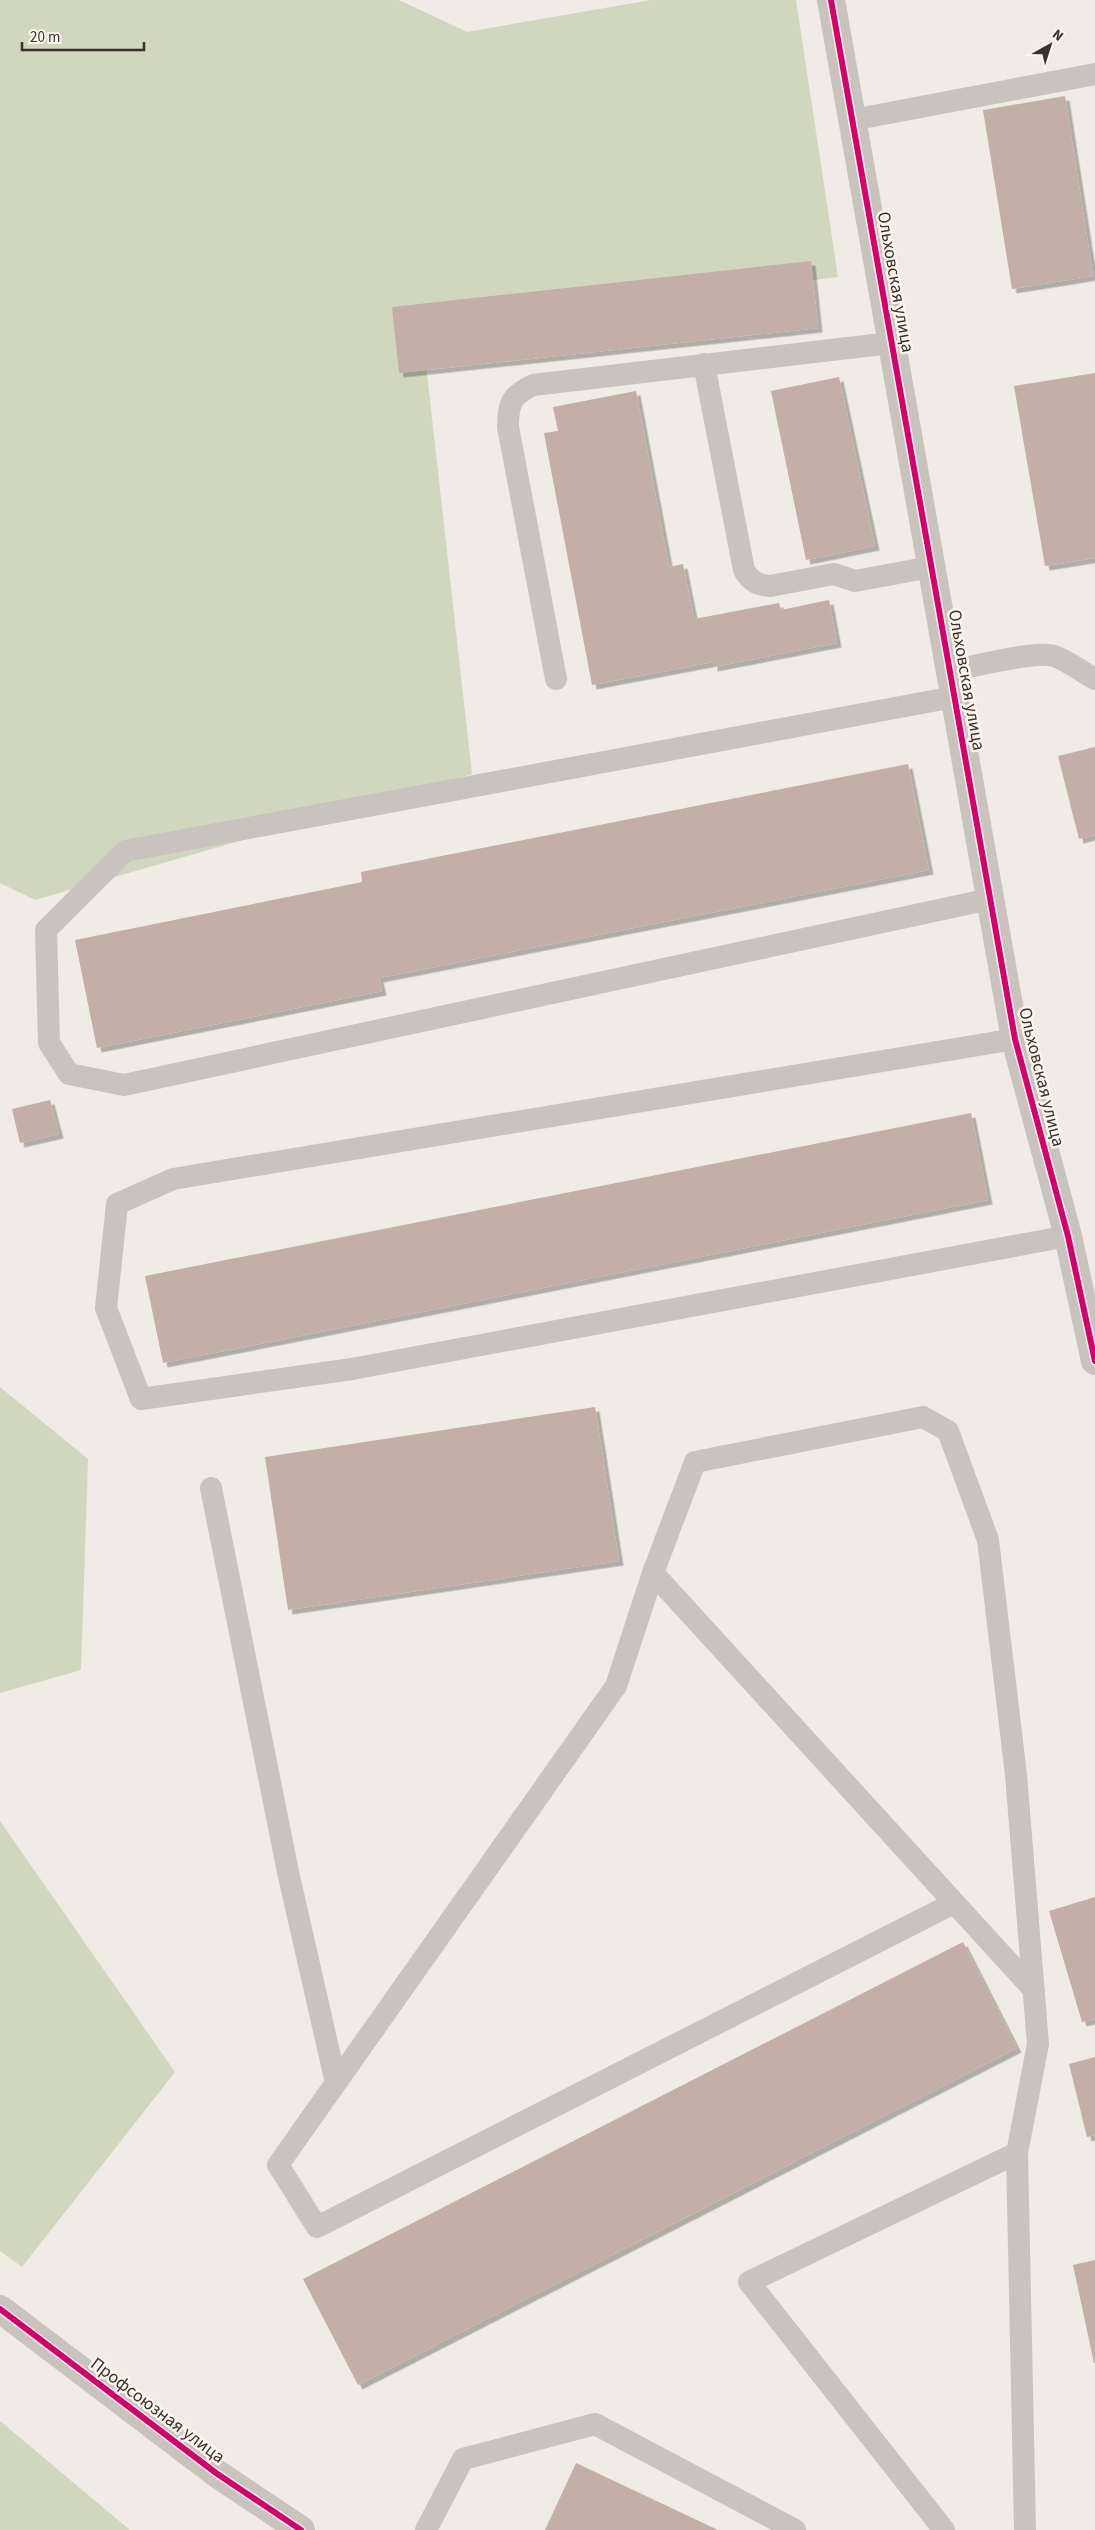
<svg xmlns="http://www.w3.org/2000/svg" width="1095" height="2530" viewBox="0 0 1095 2530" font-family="'Source Sans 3',sans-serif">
<defs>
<filter id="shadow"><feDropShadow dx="4.5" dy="4.5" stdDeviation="0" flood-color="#0004"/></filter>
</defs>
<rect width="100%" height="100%" fill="#f0ebe5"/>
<path fill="#d1d6bf" d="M0,0H399L467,32L651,0H796L838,277L422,329L472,774L35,900L0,883Z
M0,1387L88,1459L81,1670L0,1693Z
M0,1821L175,2072L22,2267L0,2251Z
M0,2421L130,2530H0Z"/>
<path fill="#c3afa7" filter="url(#shadow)" d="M1065,96L1093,276L1012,289L983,110Z
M811,261L818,328L399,373L392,307Z
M1095,373V558L1045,566L1014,386Z
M839,377L875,546L806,560L771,391Z
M636,391L669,567L683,564L694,619L779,603L781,610L829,600L837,643L713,667V662L592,685L544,433L558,431L553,407Z
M1095,747V835L1079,839L1058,756Z
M908,764L929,870L379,978L382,991L97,1048L75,940L362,882L361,872Z
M50,1100L59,1134L20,1143L12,1109Z
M971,1113L988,1200L163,1363L145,1276Z
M595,1407L619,1561L288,1610L265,1457Z
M1095,1897V2019L1082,2022L1049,1911Z
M963,1942L1017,2048L358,2385L303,2279Z
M1095,2057V2135L1087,2137L1069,2064Z
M1095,2260V2363H1094L1073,2265Z
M576,2463L718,2530H545Z"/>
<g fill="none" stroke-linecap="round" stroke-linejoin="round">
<path stroke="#c9c3be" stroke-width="22" d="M852,120L1095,74
M704,364L744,570C750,581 757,585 770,586L834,574L855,581L931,567
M950,671C972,667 1035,650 1054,656C1069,661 1081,672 1095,679
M556,679L508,427C508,403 511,396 533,385L891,343
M954,697L125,851L46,930L49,1043L69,1074L124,1085L990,899
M1015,1039L173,1179L117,1204L106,1308L141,1399L352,1369L1068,1236
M211,1488L288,1872L336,2083
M653,1573L616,1686L278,2165L317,2227L954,1903
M1017,2153L1038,2044L1016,1775L988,1540L948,1431L923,1417L695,1462L653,1573L1034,1990
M426,2530L463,2459L595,2424L795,2530
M944,2530L749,2282L1017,2153L1025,2530"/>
<path stroke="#c9c3be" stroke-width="28" d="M831,0L1015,1039L1068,1236L1095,1361
M0,2309L216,2473L301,2530"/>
<defs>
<path id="cycleway" d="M831,0L1015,1039L1068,1236L1095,1361
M0,2309L216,2473L301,2530"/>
</defs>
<use href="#cycleway" stroke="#fbf5ee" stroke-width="9"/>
<use href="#cycleway" stroke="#d6006c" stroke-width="6"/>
</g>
<g text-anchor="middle" stroke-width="5" stroke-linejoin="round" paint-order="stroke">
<g font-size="18" fill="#3b302b" stroke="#fbf5ee">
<text transform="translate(896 282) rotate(80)" y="6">Ольховская улица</text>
<text transform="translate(967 680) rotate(80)" y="6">Ольховская улица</text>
<text transform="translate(1042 1077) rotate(76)" y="6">Ольховская улица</text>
<text transform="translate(158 2410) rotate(37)" y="6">Профсоюзная улица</text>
</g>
</g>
<g transform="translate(1050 45) rotate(39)" stroke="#fbf5ee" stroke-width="4" paint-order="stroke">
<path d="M0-4L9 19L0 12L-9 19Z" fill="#3b302b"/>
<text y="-8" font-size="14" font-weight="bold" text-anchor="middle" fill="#3b302b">N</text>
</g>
<path d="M22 42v8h122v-8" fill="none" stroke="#3b302b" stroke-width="2.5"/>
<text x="30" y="42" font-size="15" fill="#3b302b" stroke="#fbf5ee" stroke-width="4" paint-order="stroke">20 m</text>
</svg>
